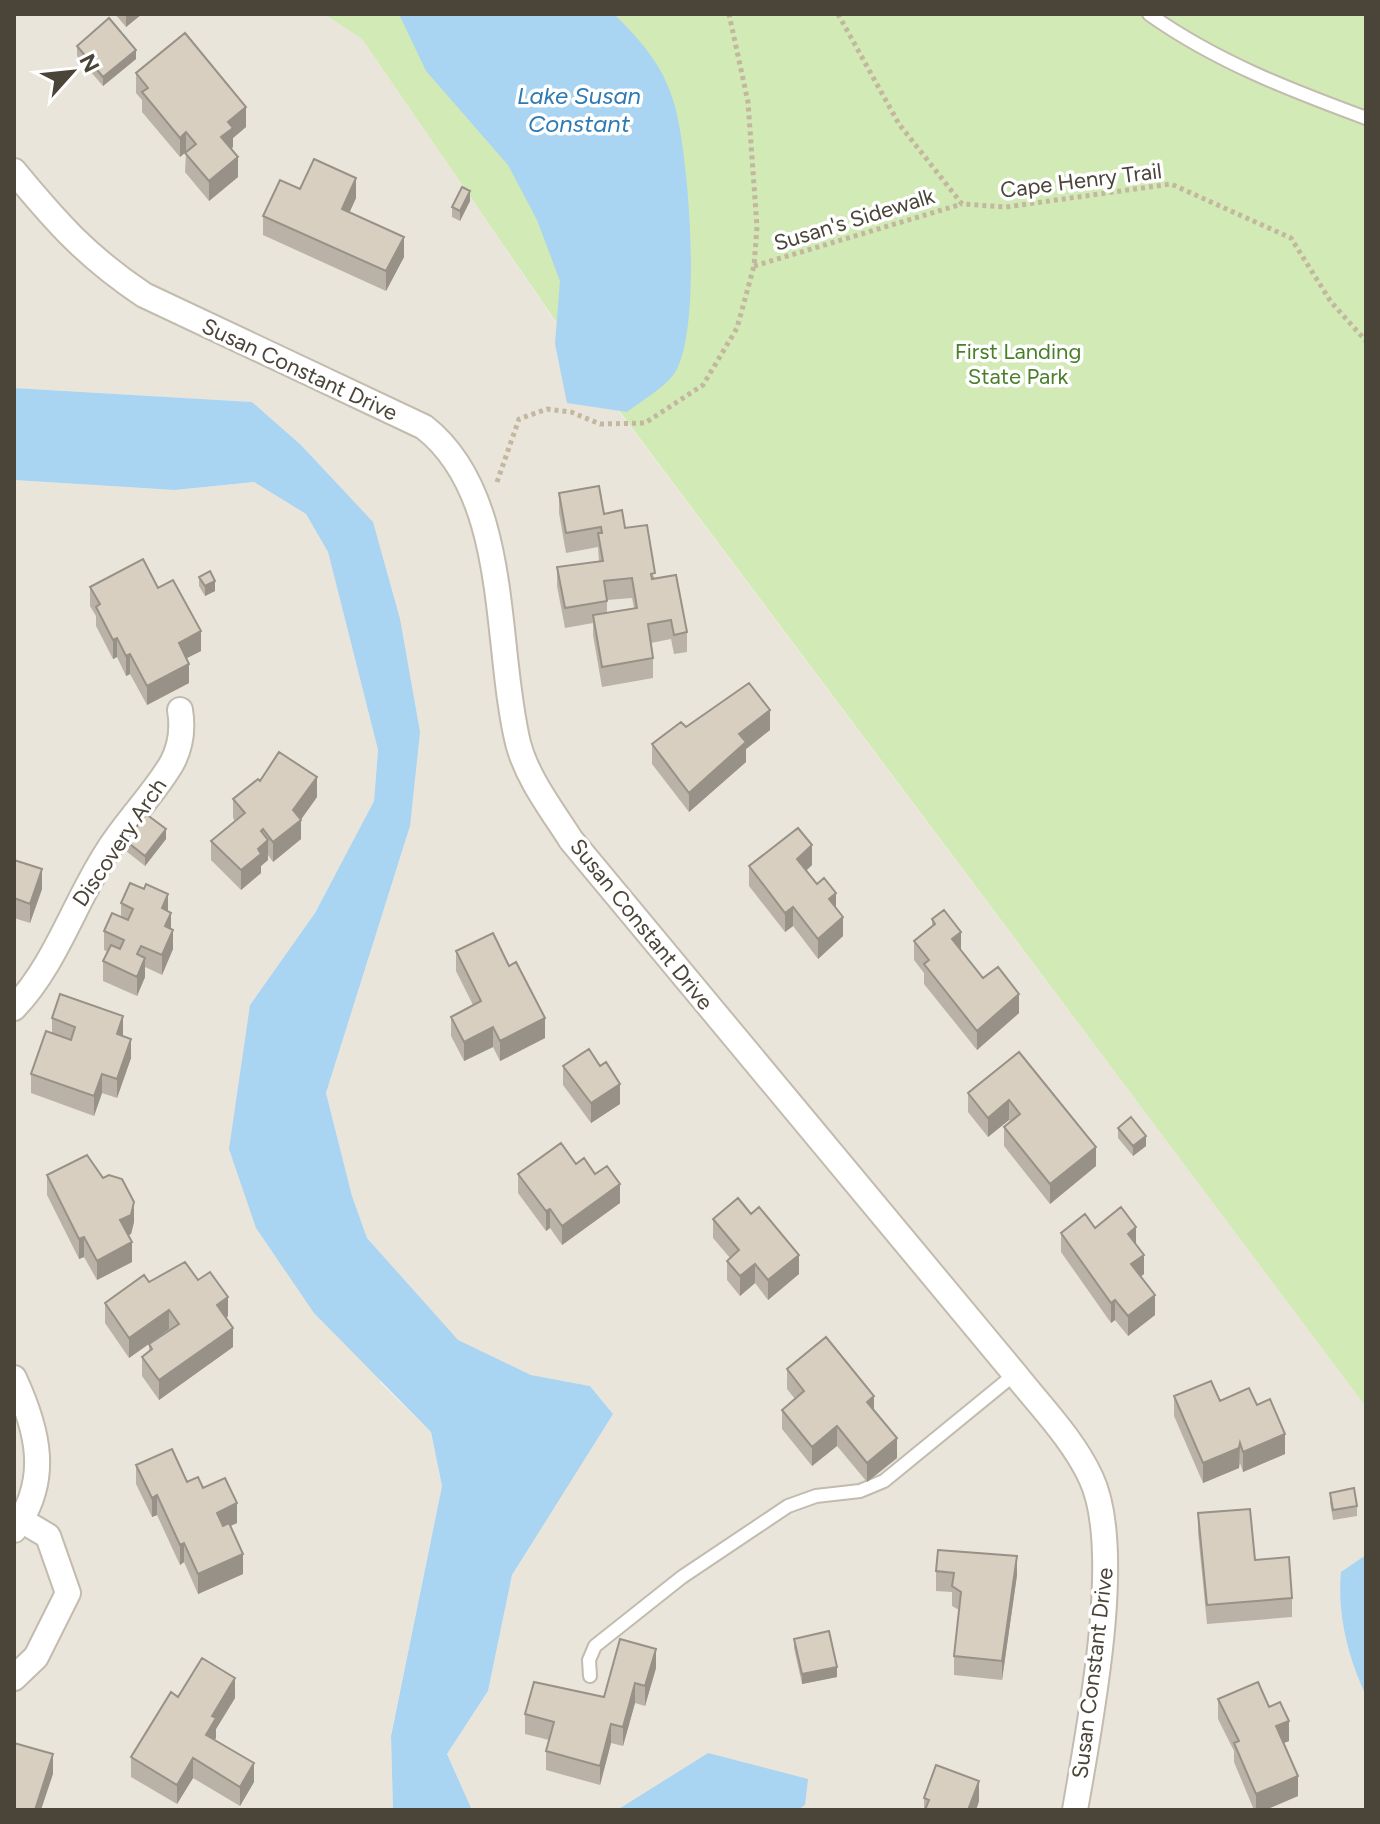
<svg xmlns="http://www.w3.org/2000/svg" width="1380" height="1824" viewBox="0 0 1380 1824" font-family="Figtree,sans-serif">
<rect width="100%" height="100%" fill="#f6f3ec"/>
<path fill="#eae5da" d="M14,14H324L362,39L596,381L1366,1407V1810H798L805,1805L708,1753L617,1810H472L447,1754L488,1691L512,1575L612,1413L590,1386L531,1375L458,1341L367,1238L352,1196L326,1093L410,826L373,523L301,445L251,402L14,388Z
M14,480L175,490L254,482L306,514L328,552L378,750L374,801L315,913L250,1005L381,1383L431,1432L442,1486L391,1735L393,1810H14Z"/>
<path fill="#d2eab5" d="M324,14H1366V1407L596,380L362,39Z"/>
<path fill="#a9d4f2" d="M399,14H614C642,42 662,64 674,103C689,153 703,332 674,374C664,388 641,401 627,412L567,403L555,344L560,281L537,220L508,165L426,71Z
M14,388L252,402L301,445L373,522L400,619L420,732L410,826L326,1093L352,1196L367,1238L458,1340L531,1375L590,1386L613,1414L512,1575L488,1691L447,1754L472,1810H393L391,1736L442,1486L431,1432L314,1313L256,1228L229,1149L250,1005L315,913L374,801L378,750L328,552L306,514L254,482L175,490L14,480Z
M1366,1555V1695C1348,1658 1337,1613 1341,1572Z
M708,1753L808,1779L805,1805L798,1810H617Z"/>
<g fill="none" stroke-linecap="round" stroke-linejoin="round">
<defs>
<path id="service" d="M1149,14C1215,61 1290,90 1366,118
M590,1676L589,1660L595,1646L682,1577L788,1506L816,1496L860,1491L884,1481L1015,1374"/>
<path id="minor" d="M14,171C57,223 87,257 144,295L424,427C511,495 494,644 518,743C527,778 552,810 571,840L1015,1374C1041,1407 1073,1439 1091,1478C1125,1550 1089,1728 1075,1810
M14,1008C56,964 74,903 107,852C126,821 154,794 172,763C181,746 183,728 180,710
M14,1378C38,1430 51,1480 14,1530
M14,1678L36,1657L68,1593L48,1536L21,1520"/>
</defs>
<use href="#service" stroke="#c2bbae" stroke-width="16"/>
<use href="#minor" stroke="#c2bbae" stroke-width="28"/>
<path stroke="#c4b79f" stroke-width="5" stroke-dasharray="4 4" stroke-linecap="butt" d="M838,14L899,124L962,204L1006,207L1171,184L1291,238L1331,302L1366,341
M754,266L962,204
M497,482L519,419L547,409L571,412L600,424L645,423L703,385L737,328L754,266L757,227L748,102L729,14"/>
<use href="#service" stroke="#fff" stroke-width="12"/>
<use href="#minor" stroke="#fff" stroke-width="24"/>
</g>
<path fill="#bab2a6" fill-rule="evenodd" d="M115,14H142L126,27Z
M77,46L136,59L103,86L77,56Z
M136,73L246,127L233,138V147L231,149L238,177L209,201L185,172L186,152L180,157L142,112V100L136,93Z
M300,189L356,198L349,213L404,257L386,291L263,235V216Z
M470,201L460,221L452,217V207Z
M559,493L604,514L625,528L687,632V652L674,654L671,639L651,643L653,658V678L602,687L593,635V623L565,628L557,586V567L599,562L598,547L566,553L559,513ZM632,598L634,608L607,613V600Z
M199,577L215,591L205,596L199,586Z
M90,587L158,588L201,651L187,658L189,683L147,705L130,674L126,676L117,657L113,659L96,626V616L90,606Z
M686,727L770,730L746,749V762L689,812L652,764V744Z
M260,781L317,797L301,819V839L273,862L268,855V860L261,866V873L241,890L211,860V841L235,821L233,818V799Z
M166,839L145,866L126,851V841Z
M14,860L42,889L30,923L14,918Z
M812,865L806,871L836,908L843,936L818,959L793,926L785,932L749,886V866Z
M121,903L168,911L171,929L173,949L162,975L145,967V977L137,996L103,981V961L108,952L104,950V931L121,917Z
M932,919L961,950L983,978L1019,1013L977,1050L924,984V973L914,960V941L932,926Z
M456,951L545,1038L500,1061L493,1047L464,1061L451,1036V1017L473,1005L456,971Z
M52,1018L123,1036L131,1058L117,1098L102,1093L94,1116L31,1093V1074L52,1033Z
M1019,1052L1096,1166L1050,1204L1004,1146V1127L1011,1121L1009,1120L988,1137L968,1112V1093Z
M563,1066L620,1104L591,1123L563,1085Z
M1118,1128L1146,1146L1133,1156L1118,1138Z
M576,1164L595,1174L620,1203L562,1245L550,1228L546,1231L518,1193V1174Z
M47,1175L103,1178L134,1222L131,1234L129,1235L132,1262L97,1280L84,1257L79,1259L47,1195Z
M713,1219L799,1274L768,1300L755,1283L740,1296L727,1280V1261L730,1258L713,1238Z
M1095,1228L1136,1244L1144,1274L1141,1276L1155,1315L1128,1336L1115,1320L1111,1323L1061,1252V1233Z
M198,1280L228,1316L226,1318L233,1347L159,1400L142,1376V1357L149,1352V1344L170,1330L129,1358L105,1323V1303L149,1282Z
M787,1369L874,1411L897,1458L867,1482L837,1446L812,1466L782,1429V1410L795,1399L787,1389Z
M1174,1396L1257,1405L1285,1454L1243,1472L1240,1463L1239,1468L1203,1483L1174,1416Z
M136,1465L203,1488L237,1523L230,1526L243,1574L198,1594L184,1562L180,1565L157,1515L152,1517L136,1484Z
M1330,1493L1357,1506V1516L1333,1520L1330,1503Z
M1198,1513L1255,1560L1292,1598V1617L1207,1624L1198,1533Z
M936,1571L1017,1575L1002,1680L954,1675V1656L959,1610L952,1606V1592L936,1591Z
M794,1639L837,1677L802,1684L794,1648Z
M656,1668L645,1706L635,1703L623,1746L611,1743L600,1785L546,1770V1751L549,1740L525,1734V1714L604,1697Z
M178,1697L235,1698L216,1729L215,1740L254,1782L240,1806L193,1778L177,1804L131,1777V1757Z
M1218,1699L1289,1741L1283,1743L1298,1796L1265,1810H1254L1234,1762V1751L1218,1719Z
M924,1798L979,1801L976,1810H924Z"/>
<path fill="#979187" d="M126,14H142L126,27Z
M136,50V59L103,86V77Z
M246,107V127L233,138V147L221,157V137L228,122Z
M186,132V152L180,157V138Z
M238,157V177L209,201V181Z
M356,178V198L342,229V209Z
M470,191V201L460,221V211Z
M404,237V257L386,291V271Z
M215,581V591L205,596V586Z
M201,631V651L179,662V643Z
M117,638V657L113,659V640Z
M130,654V674L126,676V656Z
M189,664V683L147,705V686Z
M770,710V730L746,749V762L689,812V793L739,734Z
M317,777V797L300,821L301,820V839L273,862V842L293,810Z
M166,829V839L145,866V856Z
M263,829V845L268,840V860L261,866V873L241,890V870L258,849L261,831Z
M812,845V865L797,879V859Z
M42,869V889L30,923V904Z
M836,893V913L829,899Z
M168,894V913L162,908Z
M793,907V926L785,932V913Z
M171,913V932L165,926Z
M843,917V936L818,959V939Z
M173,930V949L162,975V955Z
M961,932V952L952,939Z
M145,958V977L137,996V977Z
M1019,994V1013L977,1050V1031Z
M123,1016V1036L117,1034Z
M545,1018V1038L500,1061V1041Z
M493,1027V1047L464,1061V1042Z
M131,1039V1058L117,1098V1079Z
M102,1074V1093L94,1116V1096Z
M620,1084V1104L591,1123V1103Z
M1009,1100V1120L988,1137V1118Z
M1146,1136V1146L1133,1156V1146Z
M1096,1147V1166L1050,1204V1184Z
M620,1184V1203L562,1245V1226Z
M134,1202V1222L131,1234L120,1239V1220Z
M550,1209V1228L546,1231V1211Z
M1136,1227V1247L1128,1234Z
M84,1237V1257L79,1259V1239Z
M132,1242V1262L97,1280V1261Z
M799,1255V1274L768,1300V1280Z
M1144,1255V1274L1131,1284V1264Z
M755,1264V1283L740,1296V1276Z
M1155,1295V1315L1128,1336V1316Z
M228,1297V1316L217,1324V1305Z
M1115,1300V1320L1111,1323V1303Z
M169,1310V1329L129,1358V1338Z
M233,1328V1347L159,1400V1380Z
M874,1396V1415L867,1402Z
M837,1426V1446L812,1466V1447Z
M1285,1434V1454L1243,1472V1452Z
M897,1438V1458L867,1482V1463Z
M1240,1443L1239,1468L1203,1483V1463Z
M157,1495V1515L152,1517V1498Z
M237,1503V1523L217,1532V1513Z
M184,1543V1562L180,1565V1545Z
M243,1554V1574L198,1594V1574Z
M1017,1556V1575L1002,1680V1661Z
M656,1649V1668L645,1706V1686Z
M837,1667V1677L802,1684V1674Z
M235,1678V1698L216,1729V1738L206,1754V1735L212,1716Z
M635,1683V1703L623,1746V1727Z
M1289,1721V1741L1276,1746V1726Z
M611,1724V1743L600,1785V1766Z
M53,1754V1774L41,1810H35Z
M193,1758V1778L177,1804V1785Z
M254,1763V1782L240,1806V1787Z
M1298,1776V1796L1265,1810H1256V1794Z
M979,1781V1801L976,1810H968Z"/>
<path fill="#d8cfc1" stroke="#979187" stroke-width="2" d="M109,18L136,50L103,77L77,46Z
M185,33L246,107L228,122L233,128L221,137L238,157L209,181L185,153L196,144L186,132L180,138L142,92L148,88L136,73Z
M314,159L356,178L342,209L404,237L386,271L263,216L280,180L300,189Z
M462,187L470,191L460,211L452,207Z
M599,486L604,514L622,510L625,528L647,525L655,573L651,574L652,579L676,575L687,632L674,635L671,620L648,624L653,658L602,667L593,615L637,608L632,578L604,581L607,601L565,608L557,567L603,561L598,533H602L601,527L566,533L559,493Z
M143,559L158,588L173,580L201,631L179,643L189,664L147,686L130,654L126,656L117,638L113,640L96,607L100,604L90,587Z
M210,571L215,581L205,586L199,577Z
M749,683L770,710L739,734L746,742L689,793L652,744L681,722L686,727Z
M279,752L317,777L293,810L301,820L273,842L263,829L261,831L268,840L258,849L261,854L241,870L211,841L245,813L233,799L258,779L260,781Z
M146,814L166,829L145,856L126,841Z
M798,828L812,845L797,859L817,884L824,878L836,893L829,899L843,917L818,939L793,907L785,913L749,866Z
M14,860L42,869L30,904L14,898Z
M130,883L144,889L146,884L168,894L162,908L171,913L165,926L173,930L162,955L141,946L137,954L145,958L137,977L103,961L111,945L120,949L124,940L104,931L112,913L128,920L133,909L121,903Z
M944,910L961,932L952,939L983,978L998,967L1019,994L977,1031L924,964L929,960L914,941L935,924L932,919Z
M493,933L509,966L516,962L545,1018L500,1041L493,1027L464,1042L451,1017L481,1001L456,951Z
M60,994L123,1016L117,1034L131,1039L117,1079L102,1074L94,1096L31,1074L46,1031L71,1040L75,1027L52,1018Z
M589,1049L600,1066L606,1062L620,1084L591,1103L563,1066Z
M1019,1052L1096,1147L1050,1184L1004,1127L1020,1114L1009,1100L988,1118L968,1093Z
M1131,1117L1146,1136L1133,1146L1118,1128Z
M561,1143L576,1164L584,1158L595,1174L607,1166L620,1184L562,1226L550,1209L546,1211L518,1174Z
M87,1155L103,1178L109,1175L122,1179L134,1202L131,1215L120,1220L132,1242L97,1261L84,1237L79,1239L47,1175Z
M738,1198L751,1214L759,1207L799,1255L768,1280L755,1264L740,1276L727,1261L739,1250L713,1219Z
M1121,1207L1136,1227L1128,1234L1144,1255L1131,1264L1155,1295L1128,1316L1115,1300L1111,1303L1061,1233L1085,1214L1095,1228Z
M185,1262L198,1280L210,1272L228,1297L217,1305L233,1328L159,1380L142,1357L152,1349L149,1344L179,1324L169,1310L129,1338L105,1303L144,1275L149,1282Z
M826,1337L874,1396L867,1402L897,1438L867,1463L837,1426L812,1447L782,1410L804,1391L787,1369Z
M1211,1381L1220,1401L1249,1388L1257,1405L1270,1399L1285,1434L1243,1452L1240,1443L1239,1448L1203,1463L1174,1396Z
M172,1449L187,1482L198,1477L203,1488L225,1478L237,1503L217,1513L223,1526L229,1523L243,1554L198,1574L184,1543L180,1545L157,1495L152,1498L136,1465Z
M1354,1488L1357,1506L1333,1510L1330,1493Z
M1250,1509L1255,1560L1289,1557L1292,1598L1207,1605L1198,1513Z
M938,1550L1017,1556L1002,1661L954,1656L961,1592L952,1586L954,1573L936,1571Z
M829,1631L837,1667L802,1674L794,1639Z
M620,1639L656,1649L645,1686L635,1683L623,1727L611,1724L600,1766L546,1751L554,1722L525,1714L534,1682L604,1697Z
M202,1658L235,1678L212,1716L216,1718L206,1735L254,1763L240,1787L193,1758L177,1785L131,1757L171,1692L178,1697Z
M1258,1682L1269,1707L1280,1702L1289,1721L1276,1726L1298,1776L1256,1794L1234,1743L1239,1741L1218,1699Z
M14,1743L53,1754L35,1810H14Z
M936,1765L979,1781L968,1810H925L929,1800L924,1798Z"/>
<g text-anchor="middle" stroke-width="7" stroke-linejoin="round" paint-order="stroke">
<g font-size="22" fill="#4b4439" stroke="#fff">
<text transform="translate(1081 180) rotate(-7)" y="8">Cape Henry Trail</text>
<text transform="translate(854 219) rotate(-17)" y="8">Susan's Sidewalk</text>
<text transform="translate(300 369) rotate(25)" y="8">Susan Constant Drive</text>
<text transform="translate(119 842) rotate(-56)" y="8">Discovery Arch</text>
<text transform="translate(642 924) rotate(51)" y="8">Susan Constant Drive</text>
<text transform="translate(1092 1673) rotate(-83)" y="8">Susan Constant Drive</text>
</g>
<g font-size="22" fill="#4a7f2a" stroke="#fff">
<text x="1018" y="359">First Landing<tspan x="1018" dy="25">State Park</tspan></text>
</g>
<g font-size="24" font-style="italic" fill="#2e7ab2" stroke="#fff">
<text x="579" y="104">Lake Susan<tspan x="579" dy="28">Constant</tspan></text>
</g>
</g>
<rect width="1380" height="1824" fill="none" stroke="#4b4439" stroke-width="32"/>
<g transform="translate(72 72) rotate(63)" stroke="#ffffff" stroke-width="6" paint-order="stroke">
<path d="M0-6L14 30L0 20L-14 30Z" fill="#4b4439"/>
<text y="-12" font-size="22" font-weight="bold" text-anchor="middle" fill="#4b4439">N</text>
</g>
</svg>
